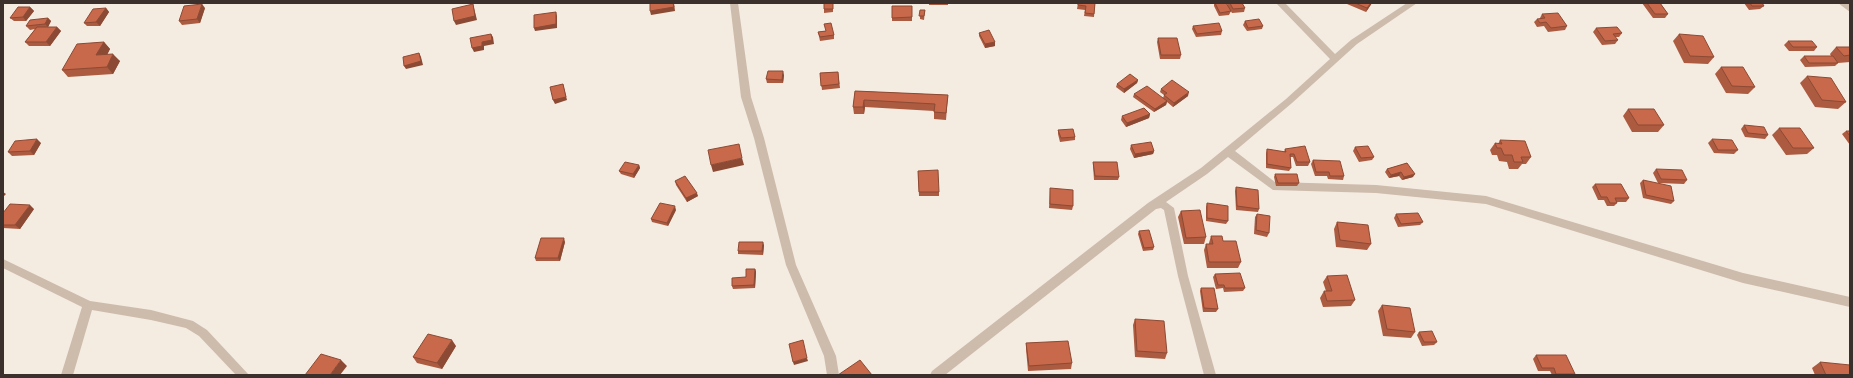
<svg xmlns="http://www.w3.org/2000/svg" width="1853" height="378" viewBox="0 0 1853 378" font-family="Roboto,sans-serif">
<rect width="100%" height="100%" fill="#f4ebe1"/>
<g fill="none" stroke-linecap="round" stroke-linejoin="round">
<path fill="#cdbbac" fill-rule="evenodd" d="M730,3H738L751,97L764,138L796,265L836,356L839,375H827L824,356L786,265L754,138L741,97Z
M1276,3H1285L1335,54L1351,40L1407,3H1417L1357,44L1292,103L1235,151L1275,182L1376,185L1486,196L1743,273L1850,297V307L1743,283L1486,204L1376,193L1273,190L1228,157L1207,174L1166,202L1174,208L1188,276L1216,375H1204L1178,276L1164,210L1161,208L1156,209L945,375H930L932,371L1148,203L1201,168L1286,99L1330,59Z
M1838,3H1848L1850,5V12Z
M3,259L90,301L151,310L193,321L207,330L249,375H236L199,336L186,328L151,320L92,310L73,375H61L82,307L3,268Z"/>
</g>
<path fill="#ac5a40" d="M833,3V12L824,13V9Z
M929,3H948V5H929Z
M1078,3H1095L1094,17L1084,16L1085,10L1077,9Z
M1214,3H1226L1231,11L1229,15L1219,16L1214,6Z
M1228,3H1242L1245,8L1244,12L1232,13L1227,5Z
M1347,3H1372L1366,12L1347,4Z
M1642,3H1660L1668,14L1665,18H1653Z
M1744,3H1764L1763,4L1764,6L1760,9L1749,10Z
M892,6H912V21H892Z
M30,7L34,11L26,21H14L10,18Z
M106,8L109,12L100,26H87L84,23Z
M205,8L200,23L182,25L179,21Z
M920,10H925L924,20L920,19Z
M1542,14L1567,26L1565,30L1548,32L1544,26L1537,27L1534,22L1537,19H1540V18Z
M48,18L51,21L48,27H57L61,31L50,46H29L25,42L35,29L30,30L26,26Z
M1245,21L1263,26L1262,29L1247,31L1243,25Z
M1193,26L1222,31L1221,35L1196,37L1192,29Z
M1596,28L1622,33L1619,37H1615L1618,40L1615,44L1602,45L1593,32Z
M825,31L834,35V39L820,41L818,32Z
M979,33L995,42V46L985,48L979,36Z
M1679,34L1714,57L1708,64L1684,63L1673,41Z
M1158,38L1181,55L1180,59H1160L1157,42Z
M1788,41L1817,47L1814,51H1789L1784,45Z
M104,42L110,49L107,55L120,61L113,74L68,77L62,70Z
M1836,47H1850V62L1838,63L1835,66L1805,67L1800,60L1804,56H1831L1830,54Z
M1721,67L1755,87L1748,94L1726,93L1715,74Z
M838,72L840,88L822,90L820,73Z
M784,75L783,83H767L766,79Z
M1807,76L1846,102L1838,109L1815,107L1800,83Z
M1138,80L1137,83L1124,93L1116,87L1117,84Z
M1161,89L1188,96L1173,107L1167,102L1166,105L1154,112L1133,97L1134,94L1163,98L1164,95L1160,92Z
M855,91L948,95L946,120L934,119V111L865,107L864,114H854L853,107Z
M1628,109L1664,125L1658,132H1632L1623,116Z
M1150,114L1149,118L1126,127L1121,120L1122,116Z
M1744,125L1768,135L1765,139L1745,137L1741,129Z
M1779,128L1814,148L1807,154L1786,155L1772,135Z
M1058,130L1075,137V140L1060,142L1058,134Z
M1846,131H1850V145L1842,134Z
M1712,139L1738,150L1734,154L1714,153L1708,143Z
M1500,140L1531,157L1526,164H1522L1518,169H1509L1507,162L1499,161L1497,155H1492L1490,150L1495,143L1498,144Z
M41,143L34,155L12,156L8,152Z
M1131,145L1154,151L1153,154L1134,158L1130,149Z
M1355,147L1374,157L1372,160L1359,162L1353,151Z
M1267,149L1284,152L1285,149L1310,162L1308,166H1296L1293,157H1290L1291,168L1289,171L1266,168V153Z
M1313,160L1344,176L1343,180L1328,179L1327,176H1315L1311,164Z
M1093,162L1119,177L1118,180H1094L1093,165Z
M1407,163L1413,177L1402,180L1399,176L1389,178L1385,172L1387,169Z
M639,165L640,168L634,178L621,174L619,171Z
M1656,169L1687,180L1684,184L1658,183L1653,173Z
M918,171L939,192V196H919Z
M1275,174L1299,183L1297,186H1276L1274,177Z
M1643,180L1674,201L1671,204L1643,198L1640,183Z
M675,181L698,196L687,202L676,185Z
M1595,184L1629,198L1626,202H1617V203L1614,206H1607L1604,200H1598L1592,187Z
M1236,187L1259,209L1258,212L1236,210L1235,191Z
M1050,188L1073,206L1072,210L1049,208Z
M1207,203L1228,221L1226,224L1206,221V207Z
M34,209L20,229L3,228V213Z
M676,210L668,226L652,222L651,219Z
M1181,211L1206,237L1204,244H1184L1178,217Z
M1257,214L1269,233L1267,237L1254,234L1255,217Z
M1396,214L1423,222L1420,225L1398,227L1394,218Z
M1337,222L1371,244L1367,250L1336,247L1334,229Z
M1139,231L1154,247L1153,250L1143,251L1138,234Z
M1211,236L1223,241L1241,262L1238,268H1207L1204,250L1206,244H1209V243Z
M565,242L560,261H536L535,258Z
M764,245L763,255L738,254V251Z
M755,269L756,272L755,288L733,289L732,286L746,277Z
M1215,274L1245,288L1243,291L1224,292L1223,288L1216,289L1213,277Z
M1327,276L1355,300L1351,306L1323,307L1320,298L1324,291H1326L1323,282Z
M1201,288L1218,309L1216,312H1203L1200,291Z
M1382,305L1415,332L1411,338L1383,336L1378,311Z
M1135,319L1167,353L1165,359L1135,357L1133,325Z
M1419,332L1437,342L1434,345L1422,346L1417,335Z
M1026,343L1072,363L1071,369L1028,371L1026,349Z
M456,346L442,369L417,363L413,357Z
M1536,355L1575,374L1574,375H1552L1550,371H1538L1533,359Z
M1820,362L1850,375H1815L1812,368Z"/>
<path fill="#8c4a34" d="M674,3L675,11L651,15L650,11Z
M1371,3H1372L1366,12L1367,8Z
M202,4L205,8L200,23L197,19Z
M473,4L477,20L456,25L454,21Z
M30,7L34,11L26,21L23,17Z
M106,8L109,12L100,26L96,22Z
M556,12L557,16V28L535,31L534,28Z
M48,18L51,21L48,27L45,24Z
M57,27L61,31L50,46L46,42Z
M491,34L493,37L494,44L484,46V50L474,52L472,48L482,42Z
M104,42L110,49L103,62L96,55Z
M995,42V46L985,48V44Z
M419,53L421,57L423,65L406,69L404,66Z
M113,54L120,61L113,74L107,67Z
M783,71L784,75L783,83L782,80Z
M1138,80L1137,83L1124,93V89Z
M563,84L567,100L555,104L553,100Z
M1189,92L1188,96L1173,107L1174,103Z
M864,100L865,107L864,114L863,107Z
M1167,101L1166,105L1154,112L1155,109Z
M1150,114L1149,118L1126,127L1127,123Z
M37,139L41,143L34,155L30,151Z
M1154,151L1153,154L1134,158L1135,154Z
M742,158L744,165L713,172L711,165Z
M639,165L640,168L634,178L633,174Z
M1401,172L1399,176L1389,178L1391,175Z
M1415,174L1413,177L1402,180L1404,177Z
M3,192L6,194L3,197Z
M697,193L698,196L687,202L686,198Z
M30,205L34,209L20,229L15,225Z
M675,206L676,210L668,226L667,223Z
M564,238L565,242L560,261L558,258Z
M763,242L764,245L763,255L762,251Z
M755,269L756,272L755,288L754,285Z
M452,340L456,346L442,369L437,363Z
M807,358L808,361L794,365L793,362Z
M341,360L347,366L340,375H330Z"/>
<path fill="#c8694b" stroke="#8c4a34" d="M650,3H673L674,7L650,11Z
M824,3H833V9H824Z
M1078,3H1095L1094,14L1085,13L1086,6L1078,5Z
M1215,3H1226L1231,11L1220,13Z
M1230,3H1242L1245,8L1233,9Z
M1355,3H1371L1367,8Z
M1647,3H1660L1668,14H1655Z
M1750,3H1762L1764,6H1752Z
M202,4L197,19L179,21L184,6Z
M473,4L475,16L454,21L452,9Z
M892,6H912V17L892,18Z
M18,7H30L23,17L10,18Z
M106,8L96,22L84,23L93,9Z
M920,10H925L924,16H919Z
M556,12V24L534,28V15Z
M1558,13L1567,26L1551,28L1546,22L1540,23L1537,19L1545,18L1542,14Z
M48,18L45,24L26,26L30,20Z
M1259,19L1263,26L1248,28L1245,21Z
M831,23L834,35L820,37L818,32L826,31L824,24Z
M1219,23L1222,31L1197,34L1193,26Z
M37,27H57L46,42H25Z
M1617,27L1622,33L1613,34L1618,40L1605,41L1596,28Z
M989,30L995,42L985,44L979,33Z
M491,34L492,40L482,42V46L472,48L470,38Z
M1679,34L1703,36L1714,57L1690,56Z
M1158,38H1177L1181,55H1161Z
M1788,41H1812L1817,47H1793Z
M104,42L96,55L113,54L107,67L62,70L77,44Z
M1836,47H1850V55L1844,56Z
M419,53L421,61L404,66L403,57Z
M1804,56H1833L1838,63H1809Z
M1721,67H1743L1755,87L1732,86Z
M768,71H783L782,80L766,79Z
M838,72L839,84L821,86L820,73Z
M1130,74L1138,80L1124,89L1117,84Z
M1807,76L1831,78L1846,102L1822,100Z
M1172,80L1189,92L1174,103L1164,95L1167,93L1161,89Z
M563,84L566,97L553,100L550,87Z
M1147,86L1167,101L1155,109L1134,94Z
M855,91L948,95L946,113L934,112L935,104L864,100L863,107H853Z
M1144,108L1150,114L1127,123L1122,116Z
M1628,109H1654L1664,125H1638Z
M1744,125L1764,127L1768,135L1748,133Z
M1779,128H1800L1814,148H1793Z
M1073,129L1075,137L1061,138L1058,130Z
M1846,131H1850V136Z
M37,139L30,151L8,152L15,141Z
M1712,139L1732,140L1738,150H1718Z
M1500,140L1525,141L1531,157H1521L1523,162H1514L1512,155H1504L1501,148H1497L1495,143L1502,144Z
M1151,142L1154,151L1135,154L1131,145Z
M739,144L742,158L711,165L708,150Z
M1305,146L1310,162H1297L1294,154H1290L1291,168L1267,164V149L1286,152L1285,149Z
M1368,146L1374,157L1361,158L1355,147Z
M1313,160L1340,161L1344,176H1330L1329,172H1316Z
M625,162L639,165L633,174L619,171Z
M1093,162H1117L1119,177L1095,176Z
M1407,163L1415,174L1404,177L1401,172L1391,175L1387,169Z
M1656,169L1682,170L1687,180L1661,179Z
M938,170L939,192H919L918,171Z
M1275,174H1297L1299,183H1278Z
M685,176L697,193L686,198L675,181Z
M1643,180L1671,186L1674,201L1646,195Z
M1595,184H1621L1629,198H1615L1617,203H1610L1607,197H1601Z
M1236,187L1258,190L1259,209L1237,206Z
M1050,188L1073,190V206L1050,204Z
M660,203L675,206L667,223L651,219Z
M1207,203L1228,206V221L1207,218Z
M10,204L30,205L15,225H3V213Z
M1200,210L1206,237L1186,238L1181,211Z
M1418,213L1423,222L1401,224L1396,214Z
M1257,214L1270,216L1269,233L1256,230Z
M1337,222L1368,225L1371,244L1340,240Z
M1149,230L1154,247L1144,248L1139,231Z
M1211,236H1222L1223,241H1236L1241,262H1209L1206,244H1213Z
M541,238H564L558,258H535Z
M739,242H763L762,251H738Z
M746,269H755L754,285L732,286V278L746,277Z
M1240,273L1245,288H1225L1224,285H1218L1215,274Z
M1347,275L1355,300L1327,301L1324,291H1332L1327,276Z
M1201,288H1214L1218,309L1204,308Z
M1382,305L1410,308L1415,332L1387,329Z
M1135,319L1164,321L1167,353L1137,351Z
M1432,331L1437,342H1424L1419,332Z
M428,334L452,340L437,363L413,357Z
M803,340L807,358L793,362L789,344Z
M1068,341L1072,363L1029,366L1026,343Z
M321,354L341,360L330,375H305Z
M1536,355H1566L1575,374H1556L1554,368H1542Z
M860,360L872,375H838Z
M1820,362L1850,365V375H1826Z"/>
<rect width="1853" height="378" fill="none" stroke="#3b302b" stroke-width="8"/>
</svg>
